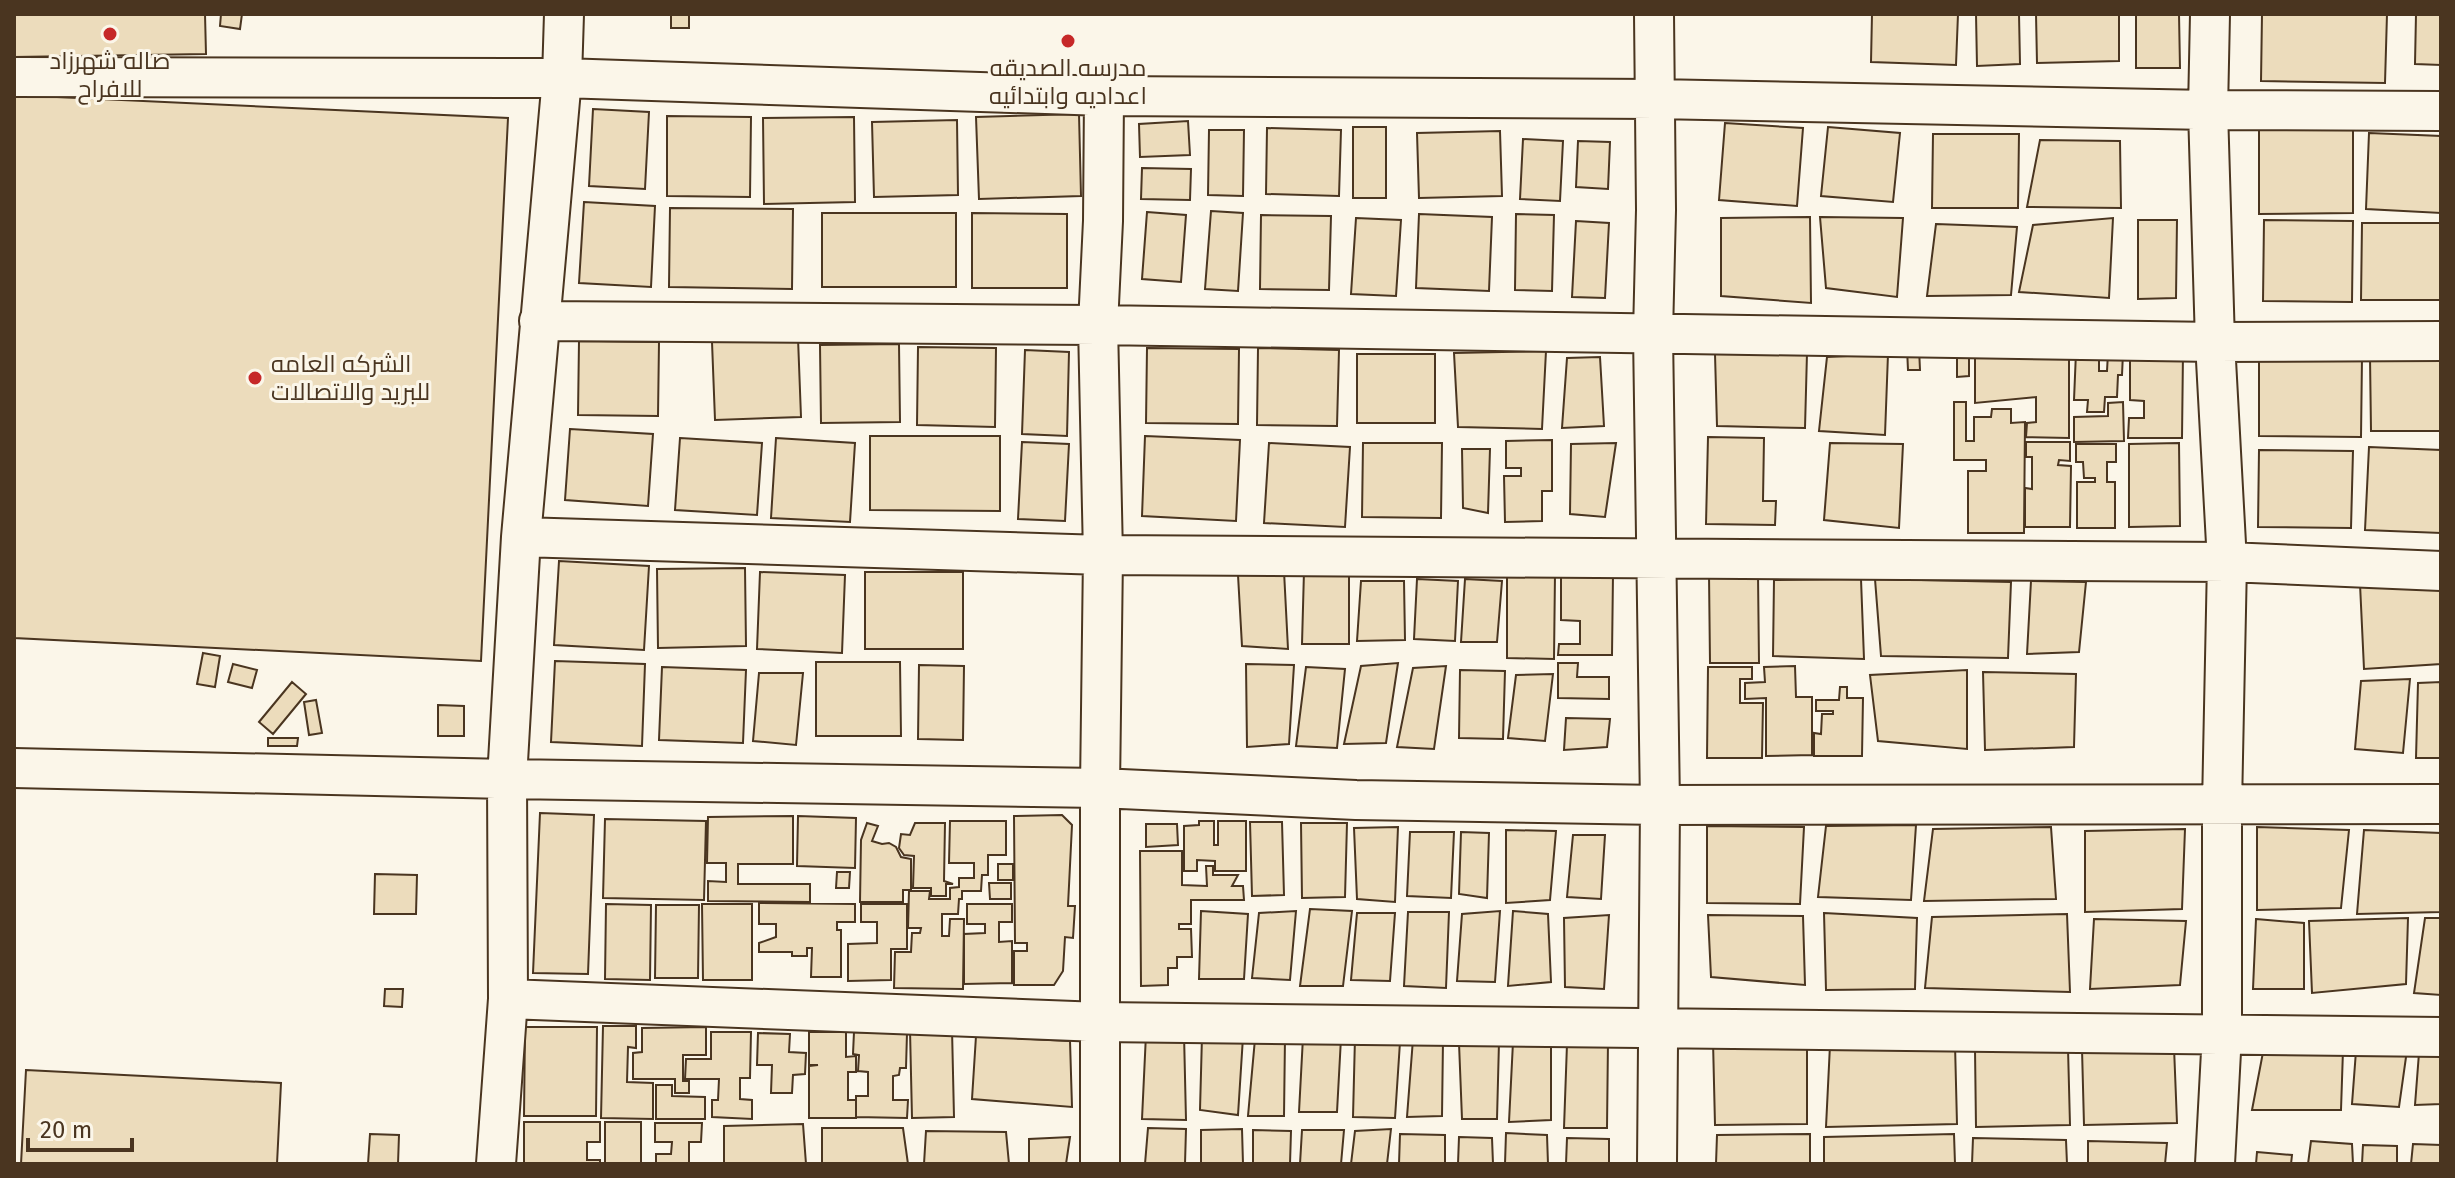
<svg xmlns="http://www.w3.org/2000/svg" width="2455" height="1178" viewBox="0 0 2455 1178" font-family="'Fira Sans',Cairo,sans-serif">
<rect width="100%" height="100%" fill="#fbf6e9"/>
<path fill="#ecdcbc" stroke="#4a3520" stroke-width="2" d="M14,14H205L206,54L14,57Z
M221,14H242L240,29L220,26Z
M671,14H689V28H671Z
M1872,14H1958L1956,65L1871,62Z
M1976,14H2019L2020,64L1977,66Z
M2036,14H2119V61L2037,63Z
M2136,14H2179L2180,68H2136Z
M2262,14H2387L2385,83L2261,81Z
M2416,14H2441V65L2415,64Z
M14,95L508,118L481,661L14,638Z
M593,109L649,112L645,189L589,186Z
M1079,114L1081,196L979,199L976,117Z
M667,116L751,117L750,197L667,196Z
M854,117L855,202L764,204L763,118Z
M957,120L958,195L874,197L872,122Z
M1188,121L1190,155L1140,157L1139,124Z
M1725,123L1803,128L1797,206L1719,200Z
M1353,127H1386V198H1353Z
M1828,127L1900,133L1893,202L1821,196Z
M1267,128L1341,130L1339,196L1266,194Z
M2353,129V213L2259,214V130Z
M1209,130H1244L1243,196L1208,195Z
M1500,131L1502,196L1419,198L1417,133Z
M2369,133L2441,136V213L2366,209Z
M1933,134H2019L2018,208H1932Z
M1523,139L1563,141L1560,201L1520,199Z
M2040,140L2120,141L2121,208L2027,207Z
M1578,141L1610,142L1608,189L1576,187Z
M1142,168L1191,169L1190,200L1141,199Z
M584,202L655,206L651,287L579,283Z
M670,208L793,209L792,289L669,287Z
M1211,211L1243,213L1238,291L1205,289Z
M1147,212L1186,215L1181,282L1142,279Z
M822,213H956V287H822Z
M972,213L1067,214V288H972Z
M1419,214L1492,217L1489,291L1416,288Z
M1516,214L1554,215L1552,291L1515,290Z
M1261,215L1331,216L1329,290L1260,289Z
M1810,217L1811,303L1721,296V218Z
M1820,217L1903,218L1897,297L1826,288Z
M1356,218L1401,220L1396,296L1351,294Z
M2113,218L2109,298L2019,292L2033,225Z
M2138,220H2177L2176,298L2138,299Z
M2264,220L2353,221L2352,302L2263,301Z
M1576,221L1609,223L1605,298L1572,297Z
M2362,223H2441V300H2361Z
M1936,224L2017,227L2011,295L1927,296Z
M798,338L801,417L715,420L712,342Z
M579,341L659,342L658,416L578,415Z
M899,344L900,422L821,423L820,345Z
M918,347L996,348L995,427L917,425Z
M1147,348L1239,349L1238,424L1146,423Z
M1258,348L1339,350L1337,426L1257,425Z
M1907,348H1919L1920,370H1908Z
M1025,350L1069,352L1067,436L1022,434Z
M1975,350L2069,351V438L2026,437L2027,423L2036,422V397L1975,403Z
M1546,351L1542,429L1458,427L1454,353Z
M1957,351H1969V376L1957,377Z
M2076,352L2099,353V371H2107L2108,353H2123L2122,375H2118L2117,397H2105L2104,412H2087L2088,400H2074Z
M2130,352H2183L2182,438H2128L2129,418H2144V401L2130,400Z
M1807,353L1805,428L1717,426L1715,354Z
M1357,354H1435V423H1357Z
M1888,354L1885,435L1819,431L1827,357Z
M2259,356L2362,357L2361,437L2259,436Z
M2441,356V431H2371L2370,357Z
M1600,357L1604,426L1562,428L1567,358Z
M1954,402H1966V441H1974V417H1991L1992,409H2011V423L2025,422L2024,533H1968V471H1986V460H1954Z
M2123,402L2124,441L2074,442V417L2108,416V403Z
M570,429L653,434L648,506L565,500Z
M870,436H1000V511L870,510Z
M1145,436L1240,440L1236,521L1142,516Z
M1708,437L1764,438L1763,501H1776L1775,525L1706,524Z
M680,438L762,443L757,515L675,510Z
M776,438L855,443L850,522L771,518Z
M1552,440V491H1542V521L1505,522L1504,476H1521V468H1506V441Z
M1022,442L1069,444L1065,521L1018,519Z
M2026,442H2070V461L2059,460L2058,465L2071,466L2070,527H2025V488L2032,489V457H2026Z
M1269,443L1350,447L1345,527L1264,523Z
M1363,443H1442L1441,518L1362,517Z
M1616,443L1605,517L1570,514L1571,444Z
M1830,443L1903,444L1899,528L1824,520Z
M2179,443L2180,526L2129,527V444Z
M2076,444H2116V462H2107V482H2115V528H2077V482H2095V478H2084L2083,462H2076Z
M2369,447L2441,450V533L2365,530Z
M1462,449H1490L1488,513L1463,508Z
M2259,450L2353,451L2351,528L2258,527Z
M559,561L649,566L644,650L554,645Z
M745,568L746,646L658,648L657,569Z
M1284,571L1288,649L1242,646L1238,575Z
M1304,571L1349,574V644H1302Z
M760,572L845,575L842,653L757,649Z
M865,572H963V649H865Z
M1507,573H1555L1554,659L1507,658Z
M1561,574H1613L1612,655H1558L1559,644H1580V621L1561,620Z
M1709,574H1758L1759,663H1710Z
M1417,579L1458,581L1455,641L1414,639Z
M1465,579L1502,581L1497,642H1461Z
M1861,579L1864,659L1773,656L1774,580Z
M1875,579L2011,582L2008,658L1881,656Z
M1361,581H1404L1405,640L1357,641Z
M2031,581L2086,582L2079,652L2027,654Z
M2360,584L2441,585V664L2364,669Z
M203,653L220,656L215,687L197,684Z
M555,661L645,664L642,746L551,742Z
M816,662H900L901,736H816Z
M1398,663L1386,743L1344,744L1361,666Z
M1558,663H1578L1577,677H1609V699L1558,698Z
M233,664L257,670L252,688L228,682Z
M1246,664L1294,665L1289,744L1247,747Z
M919,665L964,666L963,740L918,739Z
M1446,666L1434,749L1397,747L1413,668Z
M1795,666L1796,697H1812V755L1766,756V698L1745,699V683L1765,682L1764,667Z
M662,667L746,670L743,743L659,740Z
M1306,667L1345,669L1337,748L1296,746Z
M1708,667H1752V679H1740V703H1763L1762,758H1707Z
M1460,670L1505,671L1503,739L1459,738Z
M1967,670V749L1878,741L1870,675Z
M1983,672L2076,674L2074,747L1985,750Z
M759,673H803L796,745L753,741Z
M1553,674L1545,741L1508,738L1516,675Z
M2410,679L2403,753L2355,749L2361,681Z
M292,682L306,694L273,734L259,722Z
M2441,682V758H2416L2418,683Z
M1840,687H1847V698H1863L1862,756H1814V733L1821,734L1822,714H1833V711H1816V700H1839Z
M316,700L322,733L309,735L304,702Z
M438,705L464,706V736H438Z
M1566,718L1610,719L1607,747L1564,750Z
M268,738H298L297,746H268Z
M540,813L594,815L588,974L533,973Z
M1062,815L1072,825L1068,906H1075L1073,938L1065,937L1063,971L1054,985H1014V951H1027V943H1015L1014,816Z
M793,816V864H738V884H810V902L708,901V881L726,882V863H707L708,817Z
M798,816L856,818L855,868L797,866Z
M605,819L706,821L704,900L603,898Z
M950,821H1006V855H988V875H982L981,891H962V899H959L958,914H942V936H949L950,919H964L963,989L894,988L895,952H911L912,933H920L921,928H908L909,891H930L929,899H950V888L959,887V878H974V863H949Z
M1199,821H1214V845H1218V821H1246V871H1215V861L1197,860V871H1184V826L1199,825Z
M1250,822H1282L1284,895L1252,896Z
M867,823L878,826L872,841L882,844L889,843L896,847L901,857L911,859V890H903V902H860L861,840Z
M915,823H945L944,881L953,884H946V896H931V888H913L914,856L904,855L899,848L901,834L910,835Z
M1301,823H1347L1345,897L1302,898Z
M1146,824H1177L1178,845L1146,847Z
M1916,825L1911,900L1818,897L1826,826Z
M1707,826L1804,827L1800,904L1707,903Z
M1398,827L1395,902L1357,899L1354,828Z
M2051,827L2056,899L1924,901L1933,829Z
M2257,827L2349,830L2341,908L2257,910Z
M2185,829L2182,909L2085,912V831Z
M1506,830L1556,831L1550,900L1506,903Z
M2364,830L2441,833V912L2357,914Z
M1410,832H1454L1451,898L1407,896Z
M1461,832L1489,833L1487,898L1459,894Z
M1573,835H1605L1601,899L1567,897Z
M1140,851H1182V885L1207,886L1206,866H1213V875H1238L1232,886H1243L1244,900H1191V924H1179V929H1191L1192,957H1177V968H1168V985L1141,986Z
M998,864H1013V880H998Z
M837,872H850L849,888H836Z
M375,874L417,875L416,914H374Z
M989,883H1011V899H990Z
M759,903L855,904V922H837V930H841V977H811L812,948H807V956H792V952H759V943L776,937V924H759Z
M606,904L651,905L650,980L605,979Z
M702,904H752V980H703Z
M861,904H907V949H891V980L848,981V944L877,943V922H861Z
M967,904H1012V922H999V942L1012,941V983L964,984V934L985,933V924H967Z
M656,905H699L698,978H655Z
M1310,909L1352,911L1343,986H1300Z
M1201,911L1248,914L1244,979H1199Z
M1296,911L1290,980L1252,978L1259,913Z
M1500,911L1495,982L1457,981L1462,914Z
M1513,911L1548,914L1551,982L1508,986Z
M1408,912H1449L1446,988L1404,986Z
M1357,913H1395L1390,981L1351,980Z
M1824,913L1917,918L1915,989L1826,990Z
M2067,914L2070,992L1925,988L1932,917Z
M1609,915L1604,989L1565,987L1564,918Z
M1708,915L1803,916L1805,985L1711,977Z
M2408,918L2406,984L2312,993L2309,921Z
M2425,918H2441V995L2414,993Z
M2094,919L2186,921L2180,985L2090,989Z
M2256,919L2304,923V989H2253Z
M385,989H403L402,1007L384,1006Z
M603,1026H636V1048L628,1047L627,1082L653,1083V1119L601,1118Z
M525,1027H597L596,1116H524Z
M706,1027V1055H683V1081H689V1093H675V1079H633V1053L642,1052V1028Z
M952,1029L954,1117L912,1118L910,1030Z
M711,1032H751L750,1078H740V1099L752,1100V1119L712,1117V1100H718L719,1079H685L686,1059H711Z
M809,1032H846V1057L856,1056V1072H848V1100H856V1118H809V1066L818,1065H809Z
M854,1032L907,1033L906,1068H900L899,1075L893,1076V1100H908L907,1118L856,1117V1096H868V1072L858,1071L859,1055L853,1054Z
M758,1033L790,1034L789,1052L806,1053L805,1074L793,1075L792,1093H771L772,1065H757Z
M1146,1034H1184L1186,1120L1142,1119Z
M976,1036L1070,1041L1072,1107L972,1099Z
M1202,1036L1243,1037L1238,1115L1200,1110Z
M1285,1037L1284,1116H1248L1255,1039Z
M1303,1037L1341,1038L1337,1112H1299Z
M1355,1037L1400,1042L1395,1118L1353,1117Z
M1413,1039L1443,1040L1442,1116L1407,1117Z
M1551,1041V1120L1509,1122L1513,1042Z
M1608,1041L1607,1128H1564L1567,1044Z
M1713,1041L1807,1042V1124L1715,1125Z
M1499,1042L1497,1119H1462L1459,1043Z
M1955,1044L1957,1124L1826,1127L1830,1045Z
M2174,1047L2177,1123L2084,1125L2082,1049Z
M2264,1047L2343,1050L2341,1110H2252Z
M2068,1048L2070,1125L1976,1127L1975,1049Z
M2407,1050L2399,1107L2352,1104L2356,1051Z
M2441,1052V1104L2415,1105L2419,1053Z
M26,1070L281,1083L277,1164H21Z
M656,1085H672V1096L705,1097V1119H656Z
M524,1122H600V1142H587V1160H600V1164H524Z
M605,1122H641V1164H605Z
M655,1123H702L701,1142H689V1164H692H656V1154H671L672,1142H655Z
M803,1124L806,1164H724V1126Z
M822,1128H903L908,1164H822Z
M1148,1128L1186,1129L1185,1164H1145Z
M1242,1129L1243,1164H1201V1130Z
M1391,1129L1387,1164H1351L1355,1131Z
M1253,1130L1291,1131L1290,1164H1253Z
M1302,1130H1344L1341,1164H1300Z
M926,1131L1006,1132L1009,1164H924Z
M1506,1133L1547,1135L1548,1164H1505Z
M370,1134L399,1135L398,1164H368Z
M1400,1134L1445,1135V1164H1399Z
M1810,1134V1164H1716L1717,1135Z
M1954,1134L1955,1164H1824V1137Z
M1070,1137L1066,1164H1029V1139Z
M1459,1137L1492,1138L1493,1164H1458Z
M1567,1138L1609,1139V1164H1566Z
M1973,1138L2066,1140L2067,1164H1972Z
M2088,1141L2167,1143L2165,1164H2088Z
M2311,1141L2352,1144L2353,1164H2308Z
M2413,1144L2441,1145V1164H2411Z
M2363,1145L2397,1146V1164H2362Z
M2257,1152L2292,1155L2291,1164H2256Z"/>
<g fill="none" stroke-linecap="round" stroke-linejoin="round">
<defs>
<path id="minor" d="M1654,14L1656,210L1653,334L1660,805L1657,1164
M2210,14L2208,110L2215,342L2227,562L2222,806V1033L2215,1164
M14,77L562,78L1104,96L1655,99L2208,110L2441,111
M539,321L1098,325L2215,342L2441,341
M521,537L1103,555L2227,562L2441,571
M14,768L507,779L1100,788L1356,800L1660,805L2441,804
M508,999L1100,1022L2441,1037
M496,1164L508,999L507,779L521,537L562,78L564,14
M1100,1164V788L1103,555L1098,325L1103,221L1104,96"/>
</defs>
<use href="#minor" stroke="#4a3520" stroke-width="42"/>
<use href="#minor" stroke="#fbf6e9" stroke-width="38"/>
</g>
<g fill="#c62828" stroke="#fbf6e9" stroke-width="3">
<circle cx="110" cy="34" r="8"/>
<circle cx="1068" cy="41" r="8"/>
<circle cx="255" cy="378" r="8"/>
</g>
<g text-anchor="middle" stroke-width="6" stroke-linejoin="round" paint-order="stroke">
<g font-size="24" fill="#4a3520" stroke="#fbf6e9">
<text x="110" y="69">صاله شهرزاد<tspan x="110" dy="28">للافراح</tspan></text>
<text x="1068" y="76">مدرسه الصديقه<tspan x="1068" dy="28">اعداديه وابتدائيه</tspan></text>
<text x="271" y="372" text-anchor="start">الشركه العامه<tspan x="271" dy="28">للبريد والاتصالات</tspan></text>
</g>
</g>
<rect width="2455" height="1178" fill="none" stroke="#4a3520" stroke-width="32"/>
<path d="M28 1138v12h104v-12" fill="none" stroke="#4a3520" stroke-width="4"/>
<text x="40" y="1138" font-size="24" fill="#4a3520" stroke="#fbf6e9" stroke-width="6" paint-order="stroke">20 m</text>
</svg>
